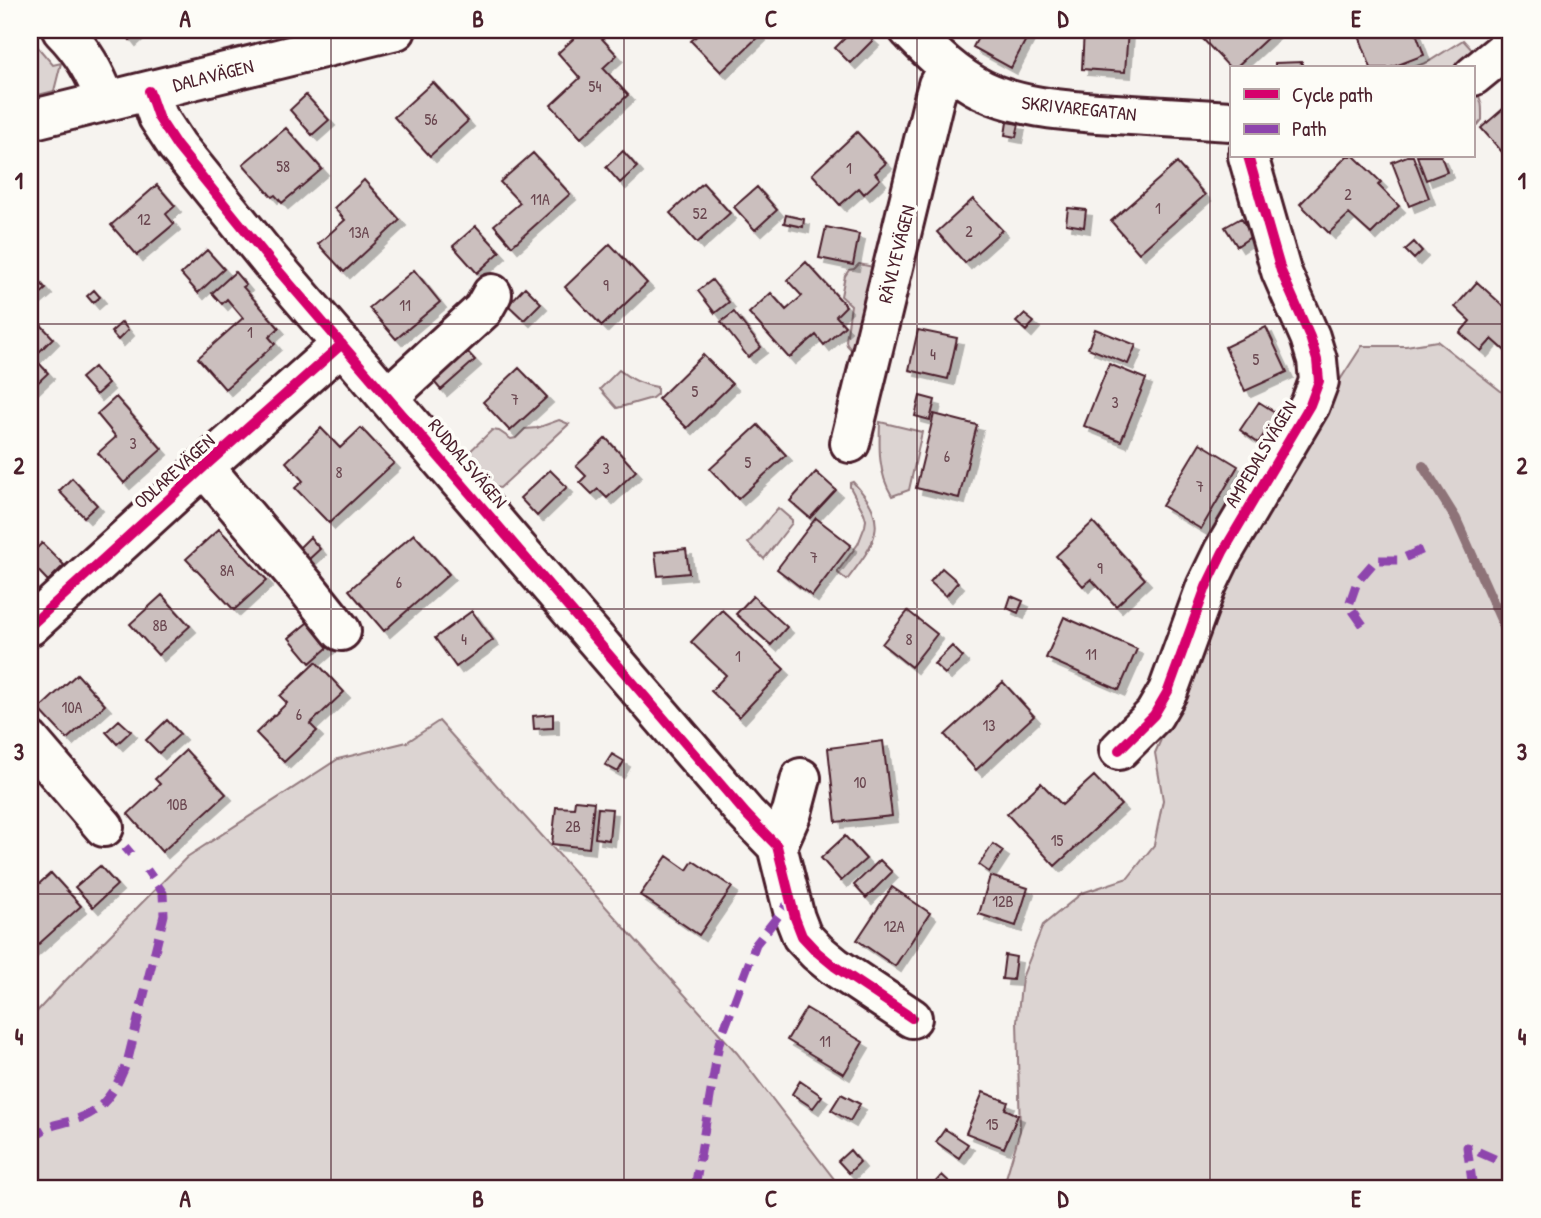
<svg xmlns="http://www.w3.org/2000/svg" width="1541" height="1218" viewBox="0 0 1541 1218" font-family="'Patrick Hand',sans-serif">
<defs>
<filter id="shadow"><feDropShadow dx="6" dy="6" stdDeviation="0" flood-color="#0004"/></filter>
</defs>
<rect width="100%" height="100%" fill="#f6f3ef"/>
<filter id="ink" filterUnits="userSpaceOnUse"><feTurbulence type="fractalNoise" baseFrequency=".0143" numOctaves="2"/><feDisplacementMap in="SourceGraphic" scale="14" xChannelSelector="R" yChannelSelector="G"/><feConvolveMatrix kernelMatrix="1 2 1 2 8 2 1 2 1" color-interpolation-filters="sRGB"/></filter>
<g filter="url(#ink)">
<path fill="#dcd4d2" stroke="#937a7e" stroke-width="2" d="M30,38L53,65L61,63L54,91L30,97Z
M1463,40L1475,53L1453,68H1411L1428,62Z
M1477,93C1483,102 1482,110 1482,120L1477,126L1473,127V96Z
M859,264L878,268L856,355L847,345L846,341L851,305L841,296L845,276L849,270L854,269Z
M1437,341L1511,399V1188H1003L1020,1131L1017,1021L1022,978L1043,925L1082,893L1128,878L1154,845L1163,800L1155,753L1231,581L1303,437L1362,346H1406Z
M619,370C630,379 644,385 657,387V394L652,398L617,408L600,389Z
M559,420L569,424L500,488L488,486L463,458L492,430L499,431L511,439L516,438L525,429L537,428Z
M880,422L922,432L909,490L892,496C878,473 879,448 880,422Z
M853,482C891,522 876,542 847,580L838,573V571L858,544L865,526L866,520L864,513L850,487V483Z
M778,508L792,520V523L764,559L748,543Z
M439,721L737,1053L841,1188H30V1019L65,981L187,857L338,759L407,742Z"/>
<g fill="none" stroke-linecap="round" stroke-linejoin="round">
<path stroke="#8e7378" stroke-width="10" d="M1423,466L1456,519L1511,642"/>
</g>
<path fill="#cbbfbe" stroke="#4a1f2b" stroke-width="2" filter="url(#shadow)" d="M122,30H141L130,40Z
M583,30H594L617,55L603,68L628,95L581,138L551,105L580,78L558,53Z
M703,30H755L760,35L721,72L691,41Z
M853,30H862L873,40L850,63L835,48Z
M982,30H1031L1011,68L973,47Z
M1084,30H1128L1125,72L1082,69Z
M1209,30H1276L1235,68L1231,69L1201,37Z
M1365,30H1415L1424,55L1390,68H1371L1358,33Z
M1302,62V68H1275V63Z
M433,82L468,121L430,156L394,117Z
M306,95L329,120L312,135L290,110Z
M1511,102V162L1481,128Z
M1007,122L1019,124L1016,137L1005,135Z
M286,128L322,169L282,203L275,195L272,197L243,164Z
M857,132L886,163L875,173L880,179L864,194L859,188L840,205L812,174Z
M623,151L637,167L620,183L606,167Z
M533,153L570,194L512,246L494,225L520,203L500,182Z
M1347,156H1354L1381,182L1378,185L1399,206L1371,234L1349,214L1329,233L1300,204Z
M1407,156H1413L1429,198L1409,206L1392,162Z
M1417,156H1441L1447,172L1426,180Z
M1177,163L1205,195L1139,253L1111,221Z
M364,180L400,220L344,272L318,244L345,220L334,208Z
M703,183L730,213L697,243L670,213Z
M157,185L175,206L166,214L174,224L137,255L111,225Z
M757,187L777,210L755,230L734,207Z
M973,199L1002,230L965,263L937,232Z
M1068,208L1086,210L1084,227L1066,224Z
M786,215L804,219L803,227L784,223Z
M1241,218L1252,236L1237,246L1225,227Z
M476,226L500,252L477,273L453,246Z
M826,227L859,234L853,265L819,258Z
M1414,242L1422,251L1414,259L1405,250Z
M610,244L647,283L602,326L565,287Z
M207,250L224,269L198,293L181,274Z
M806,262L846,306L836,316L845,326L824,345L816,335L789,358L749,313L771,293L786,310L802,296L787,280Z
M414,270L440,302L396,339L369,308Z
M30,271L46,289L31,302L30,301Z
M235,272L246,285L243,287L279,328L269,337L275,344L225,389L198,358L243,318L227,299L222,304L212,293Z
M712,280L729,302L715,313L698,291Z
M1477,282L1511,313V356L1492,339L1481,351L1460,333L1470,321L1455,307Z
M525,287L541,303L524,320L508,305Z
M94,290L100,297L93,303L87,296Z
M734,312L761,347L748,357L721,322Z
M30,313L53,338L30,361Z
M1024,314L1034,322L1026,331L1016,322Z
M122,322L128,330L118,340L111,332Z
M1266,327L1287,372L1245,391L1225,347Z
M1095,329L1136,345L1128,364L1088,348Z
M918,330L957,338L948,379L909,370Z
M462,346L475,360L441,390L429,376Z
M703,355L732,384L687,428L658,399Z
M38,362L48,373L30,390V370Z
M1109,364L1146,379L1121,441L1084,426Z
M94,367L108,384L96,395L81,378Z
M519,368L547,397L510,431L483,402Z
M920,396L935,400L930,420L915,416Z
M116,397L162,449L124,483L98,453L116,437L97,414Z
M1259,402L1278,414L1258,443L1240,430Z
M934,414L977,425L959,498L916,488Z
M758,425L786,455L738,499L710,469Z
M321,428L340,448L361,428L394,463L329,523L295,488L303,481L286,462Z
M606,438L636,471L607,498L598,489L592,494L580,482L586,476L576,466Z
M1200,443L1238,466L1201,529L1162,506Z
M550,470L567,487L537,516L520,498Z
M816,472L836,490L810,518L790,501Z
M72,478L97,505L84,517L59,491Z
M816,518L851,545L812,596L777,569Z
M1093,522L1145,579L1116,606L1091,579L1083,586L1056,556Z
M219,529L267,580L234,610L186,559Z
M414,534L449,574L384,631L349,590Z
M310,537L320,549L307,561L297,550Z
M42,543L64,565L48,581L30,562V555Z
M686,549L689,573L658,576L655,552Z
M942,568L958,582L946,596L930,582Z
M162,595L190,626L158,655L130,624Z
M753,596L787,627L771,645L736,614Z
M1011,596L1023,601L1018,613L1007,608Z
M722,610L784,669L739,717L711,691L726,675L691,642Z
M472,611L493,640L456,667L435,638Z
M908,611L937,634L911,667L882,644Z
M1064,617L1137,649L1119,690L1046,658Z
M313,618L334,642L310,663L289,638Z
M952,646L963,657L945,674L934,664Z
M316,662L344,692L310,724L317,731L284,762L256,733L287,703L280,696Z
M77,674L105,705L67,739L39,709Z
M1003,682L1034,716L976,770L945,735Z
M553,714V728L534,729L533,716Z
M119,720L131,731L117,744L106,732Z
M167,720L180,734L159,753L146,740Z
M883,741L892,816L836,822L828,748Z
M186,750L226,794L162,852L128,814L160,784L155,779Z
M612,754L624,761L618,772L605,765Z
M1094,776L1121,805L1055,866L1007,814L1041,783L1062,805Z
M575,800L594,802L589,848L552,844L556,807L574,808Z
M598,808L612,809L609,840L595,838Z
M845,836L866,859L841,881L821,858Z
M993,844L1003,851L989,872L979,865Z
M667,856L687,870L693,861L732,887L699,935L640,895Z
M880,860L892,872L866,898L854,885Z
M100,866L117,885L93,907L75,887Z
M51,873L81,906L30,952V892Z
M990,876L1028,888L1016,926L979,914Z
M892,887L930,913L895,966L857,940Z
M1005,955L1016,957L1013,980L1002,979Z
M806,1008L863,1042L844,1074L787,1040Z
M800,1081L822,1096L813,1108L792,1094Z
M983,1092L1008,1102L1005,1109L1018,1115L1004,1148L966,1133Z
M841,1094L860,1104L850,1121L831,1110Z
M945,1129L968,1144L959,1158L936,1142Z
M850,1150L860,1162L849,1173L838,1161Z
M942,1175L956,1188H930Z"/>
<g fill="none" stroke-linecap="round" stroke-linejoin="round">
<defs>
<path id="minor" d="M62,30C83,51 95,73 106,101
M909,30C931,52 954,76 983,90C1019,107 1059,110 1098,113C1142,116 1187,118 1231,121
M1473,76L1511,45
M149,91L158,117L177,146L271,262L746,814L777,846L795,918L802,936L817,952L834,966L912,1018
M30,120L396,30
M388,397L483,310L492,294
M850,443L934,99L938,85L948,67
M204,467L306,587L341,631
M30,626L204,467L342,344
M30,741L104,827
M1119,750L1154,715L1168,691L1206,587L1223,552L1310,405L1319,381L1317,360L1310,337L1281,271L1248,156
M777,846L792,812L801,778"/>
</defs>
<use href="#minor" stroke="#4a1f2b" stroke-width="44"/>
<use href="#minor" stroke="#fdfcf7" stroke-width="38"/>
<path stroke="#8e44ad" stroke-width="9" stroke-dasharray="18 9" stroke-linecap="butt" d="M1363,625L1349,605L1357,582L1376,560H1399L1424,549
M125,847L131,854
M30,1141C48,1121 62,1126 85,1116C107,1107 120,1081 128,1059L164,915L163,893L147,870
M30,1183L32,1188
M695,1188L719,1043L756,944L790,901
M1473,1188L1467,1147L1511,1166"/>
<defs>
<path id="cycleway" d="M149,91L158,117L177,146L271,262L746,814L777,846L795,918L802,936L817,952L834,966L912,1018
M30,626L204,467L342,344
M1119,750L1154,715L1168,691L1206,587L1223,552L1310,405L1319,381L1317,360L1310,337L1281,271L1248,156"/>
</defs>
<use href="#cycleway" stroke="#fdfcf7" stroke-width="15"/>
<use href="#cycleway" stroke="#d6006c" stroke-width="10"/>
</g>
</g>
<path fill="none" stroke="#4a1f2b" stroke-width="2" stroke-opacity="0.55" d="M331,30V1188M624,30V1188M917,30V1188M1210,30V1188M30,324H1511M30,609H1511M30,894H1511"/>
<g text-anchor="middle" stroke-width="7" stroke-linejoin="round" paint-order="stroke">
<g font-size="16" fill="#6a4750">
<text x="595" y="92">54</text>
<text x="431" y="125">56</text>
<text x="283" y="172">58</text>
<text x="849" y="174">1</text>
<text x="1348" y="200">2</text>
<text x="540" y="205">11A</text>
<text x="1158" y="214">1</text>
<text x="700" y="219">52</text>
<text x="144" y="225">12</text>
<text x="969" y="237">2</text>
<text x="359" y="238">13A</text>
<text x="606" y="291">9</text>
<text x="405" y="311">11</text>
<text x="250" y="338">1</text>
<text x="933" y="360">4</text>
<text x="1256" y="365">5</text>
<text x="695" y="397">5</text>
<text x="515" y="405">7</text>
<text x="1115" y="408">3</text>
<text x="133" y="449">3</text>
<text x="947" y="462">6</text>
<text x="748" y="468">5</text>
<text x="606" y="474">3</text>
<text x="339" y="478">8</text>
<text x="1200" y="492">7</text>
<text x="814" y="563">7</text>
<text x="1100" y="574">9</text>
<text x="227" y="576">8A</text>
<text x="399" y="588">6</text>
<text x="160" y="631">8B</text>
<text x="464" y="645">4</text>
<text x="909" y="645">8</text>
<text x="1091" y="660">11</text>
<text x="738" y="662">1</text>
<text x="72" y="713">10A</text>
<text x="299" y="720">6</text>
<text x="989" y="731">13</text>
<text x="860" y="788">10</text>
<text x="177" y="810">10B</text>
<text x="573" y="832">2B</text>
<text x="1057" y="846">15</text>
<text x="1003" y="907">12B</text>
<text x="894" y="932">12A</text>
<text x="825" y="1047">11</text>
<text x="992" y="1130">15</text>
</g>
<g font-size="19" fill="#4a1f2b" stroke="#fdfcf7">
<text transform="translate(213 75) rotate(-14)" y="7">DALAVÄGEN</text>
<text transform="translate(1079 108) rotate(6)" y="7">SKRIVAREGATAN</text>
<text transform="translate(896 254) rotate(-76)" y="7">RÄVLYEVÄGEN</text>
<text transform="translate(1260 454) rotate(-59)" y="7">AMPEDALSVÄGEN</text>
<text transform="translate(468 463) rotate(50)" y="7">RUDDALSVÄGEN</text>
<text transform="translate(174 471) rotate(-42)" y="7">ODLAREVÄGEN</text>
</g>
</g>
<rect width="1541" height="1218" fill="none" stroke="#fdfcf7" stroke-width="77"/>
<rect x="1230" y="66" width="245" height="91" fill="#fdfcf7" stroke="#b5a4a5" stroke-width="2"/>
<rect x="1244" y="89" width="35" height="10" fill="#d6006c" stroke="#b5a4a5" stroke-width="2"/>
<text x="1292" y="102" font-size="21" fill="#4a1f2b">Cycle path</text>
<rect x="1244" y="124" width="35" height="10" fill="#8e44ad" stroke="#b5a4a5" stroke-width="2"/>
<text x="1292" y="136" font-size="21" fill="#4a1f2b">Path</text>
<rect x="38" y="38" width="1464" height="1142" fill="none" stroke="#4a1f2b" stroke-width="2.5"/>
<g font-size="23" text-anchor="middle" font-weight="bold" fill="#4a1f2b">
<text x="185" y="27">A</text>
<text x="478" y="27">B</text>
<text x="771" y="27">C</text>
<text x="1063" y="27">D</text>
<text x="1356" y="27">E</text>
<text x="19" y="189">1</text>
<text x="1522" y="189">1</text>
<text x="19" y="474">2</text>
<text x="1522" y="474">2</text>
<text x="19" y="760">3</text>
<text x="1522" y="760">3</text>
<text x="19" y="1045">4</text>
<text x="1522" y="1045">4</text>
<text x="185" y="1207">A</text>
<text x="478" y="1207">B</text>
<text x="771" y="1207">C</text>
<text x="1063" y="1207">D</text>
<text x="1356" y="1207">E</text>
</g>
</svg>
